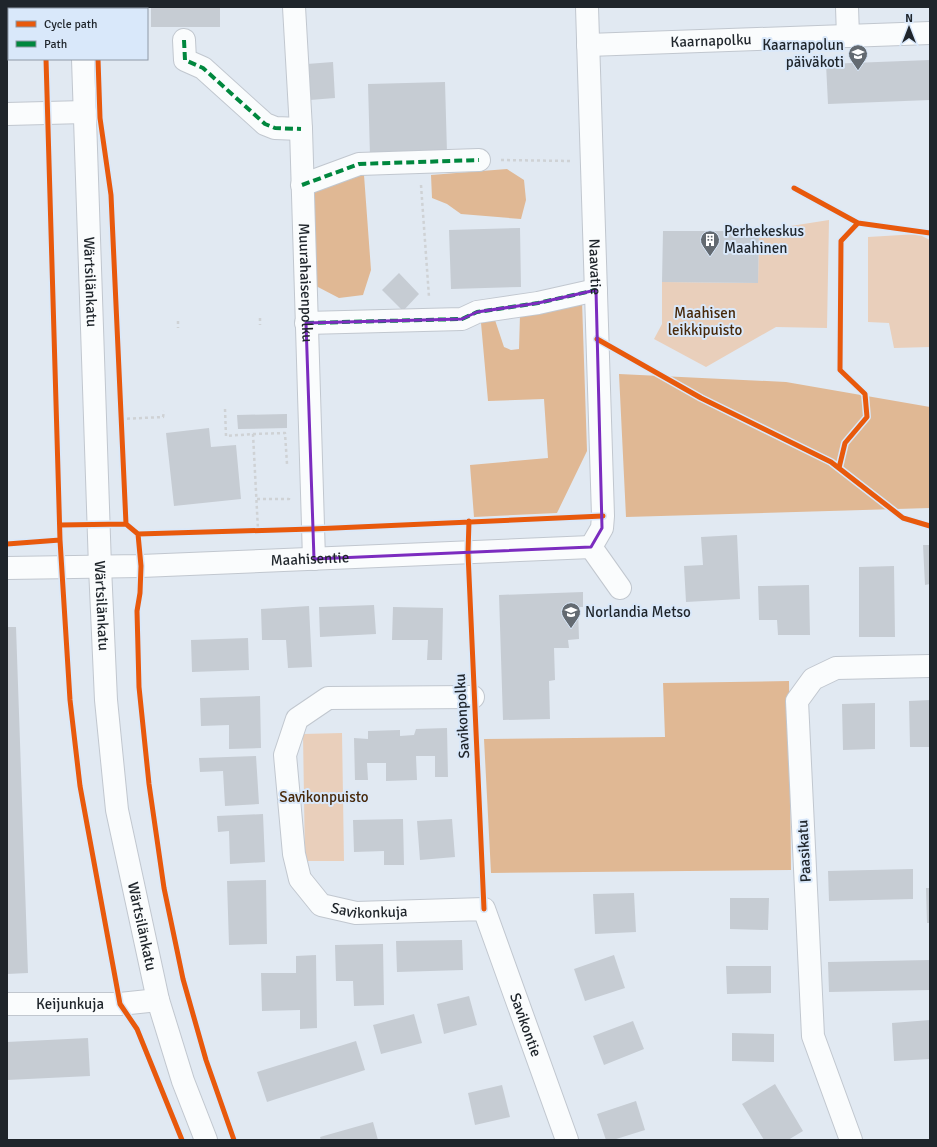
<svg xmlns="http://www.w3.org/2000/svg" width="937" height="1147" viewBox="0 0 937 1147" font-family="Signika,sans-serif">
<rect width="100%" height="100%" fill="#e1e9f2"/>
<path fill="#e9cfbb" d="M829,220L827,328L776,327L706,367L654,339L662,324V282L758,283L759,231Z
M918,234L930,240V347L894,348L889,323L868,322V237Z
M342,733L344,861H305L303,734Z"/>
<path fill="#e0b894" d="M507,169L524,180L526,200L521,219L461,214L447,204L432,198L431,175Z
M364,175L371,270L363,295L339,298L316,286L312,195C329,177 339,176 364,175Z
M582,301L587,451L557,513L474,517L470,465L548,458L544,399L488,401L481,323L495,320L504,347L511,350L519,349L520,315Z
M619,374L786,382L930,407V508L626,517Z
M789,681L791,870L491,873L484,739L665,737L663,683Z"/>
<path fill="#c6ccd3" d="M151,7H220V27H151Z
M930,60V100L828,104L826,64Z
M333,62L335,98L310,100L307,64Z
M445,82L447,153L370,156L368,84Z
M520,228L521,287L451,289L449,230Z
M663,231H759L758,283L662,282Z
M399,273L419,294L403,311L382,290Z
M287,414V428L238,429L237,415Z
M209,428L211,447L236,445L241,499L174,506L166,433Z
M737,535L740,599L686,602L684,566L703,565L701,537Z
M923,545H930V584L925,585Z
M894,566L895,637H859V567Z
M809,585L810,635H778L777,620H759L758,586Z
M583,592V607H578L579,639L568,640L569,648H554L555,680L549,681L550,719L503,720L499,595Z
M374,605L376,634L320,637L319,607Z
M309,606L312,667L288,668L286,640H262L261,609Z
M393,607L443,608L442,660H427L428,640H392Z
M7,627H16L28,973L7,974Z
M248,638L249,670L192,672L191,640Z
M260,696L261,748L229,749V725L201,726L200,698Z
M930,700V747H910L909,701Z
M875,703V749L843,750L842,704Z
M447,728L448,777H435V756H416L417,780L386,781V763H367L368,780H355L354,738L368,739V731L400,730V736L414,735L416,729Z
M256,756L259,804L225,806L223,771L200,772L199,758Z
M263,814L265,862L230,864L229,831L218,832L217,816Z
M403,819L404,865H384V851L354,852L353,820Z
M452,819L455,857L420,860L417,821Z
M913,869V899L829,901L828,871Z
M266,880L267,944L229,945L227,881Z
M926,888H930V923H927Z
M634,893L636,932L595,934L593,894Z
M730,898H769L768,930L730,929Z
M462,940L463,970L397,972L396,941Z
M383,944L384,1005L354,1006L353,981H336L335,945Z
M316,955L317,1028L300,1029V1010L262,1011L261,973H296V956Z
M614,955L625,988L585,1001L574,969Z
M930,960V990L829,992L828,962Z
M726,966H771V993L727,994Z
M469,996L477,1025L444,1034L437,1004Z
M414,1014L422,1043L381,1054L373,1025Z
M930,1020V1059L894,1061L892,1023Z
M633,1021L644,1049L604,1065L593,1036Z
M732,1033L774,1034V1062L732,1061Z
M88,1038L90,1076L7,1080V1042Z
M356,1041L365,1070L267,1102L257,1072Z
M775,1084L803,1131L788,1140H764L742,1104Z
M502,1085L510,1117L475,1125L468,1093Z
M636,1101L645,1130L613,1140H606L597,1114Z
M373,1122L378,1140H321L320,1137Z"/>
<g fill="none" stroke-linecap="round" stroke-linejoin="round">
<defs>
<g id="minor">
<path d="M81,7V9"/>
<path id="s1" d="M294,7L301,129L314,559"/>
<path id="s2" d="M587,7L603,516L602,528L591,547"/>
<path d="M847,7L848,36"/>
<path d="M184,40L185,60L203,68L265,124L275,128L301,129"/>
<path id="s3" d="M588,45L930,33"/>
<path id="s4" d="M83,59L100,567L106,700L117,810L158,1000L183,1081L206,1140"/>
<path d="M7,114L85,112"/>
<path d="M302,185L359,164L479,160"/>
<path d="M306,323L462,319L477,312L538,303L596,290"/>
<path d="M591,547L620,588"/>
<path id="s5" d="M7,568L141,566L591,547"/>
<path id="s6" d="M473,697L328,698L297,719L285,755L294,854L300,879L321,905L356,913L484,909L567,1140"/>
<path id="s7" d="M7,1004H120L158,1000"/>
<path d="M851,1140L813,1036L797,701L813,679L836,668L930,666"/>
</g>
</defs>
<use href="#minor" stroke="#c1c7cf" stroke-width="24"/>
<path stroke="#cfd2d5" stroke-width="2.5" stroke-dasharray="3 3" stroke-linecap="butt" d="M501,160L570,161
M421,185L429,297
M260,318V325
M178,321V328
M225,409L226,436L253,434L258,530
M121,419L163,417L164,411
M253,434L285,433L287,464
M257,499H289V497"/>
<use href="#minor" stroke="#fafcfd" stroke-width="22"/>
<path stroke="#00873e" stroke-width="4" stroke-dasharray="8 4" stroke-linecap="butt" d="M184,40L185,60L203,68L265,124L275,128L301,129
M302,185L359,164L479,160
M306,323L462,319L477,312L538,303L596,290"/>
<defs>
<path id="cycleway" d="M46,59L60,540L70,700L80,786L120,1004L137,1029L182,1140
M98,59L100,118L111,195L126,524L138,534L141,566L140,593L137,611L139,687L149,784L164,888L183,979L206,1060L234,1140
M794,188L858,223
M597,339L701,398L831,462L903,518L930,526
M839,468L845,443L867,417L865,394L840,370L841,241L858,223L930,233
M469,521L468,553L484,909
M60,525L126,524
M138,534L312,529L603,516
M7,544L60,540"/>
</defs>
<use href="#cycleway" stroke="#d9e8fa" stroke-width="8"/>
<use href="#cycleway" stroke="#e8590c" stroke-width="5"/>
</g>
<path fill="none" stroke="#7b2cbf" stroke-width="3" stroke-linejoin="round" d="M596,290L602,528L591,547L314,559L306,323L462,319L477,312L538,303Z"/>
<defs>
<symbol id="school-pin" viewBox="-11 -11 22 30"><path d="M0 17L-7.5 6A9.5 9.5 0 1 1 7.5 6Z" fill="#636a71" stroke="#d9e8fa"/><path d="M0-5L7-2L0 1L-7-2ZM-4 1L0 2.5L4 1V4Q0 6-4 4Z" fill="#fff"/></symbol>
<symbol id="building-pin" viewBox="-11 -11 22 30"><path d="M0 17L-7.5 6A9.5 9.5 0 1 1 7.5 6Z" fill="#636a71" stroke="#d9e8fa"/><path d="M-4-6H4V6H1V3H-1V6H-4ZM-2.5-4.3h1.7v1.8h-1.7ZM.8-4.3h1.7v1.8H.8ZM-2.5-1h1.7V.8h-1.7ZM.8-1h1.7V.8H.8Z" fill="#fff"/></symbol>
</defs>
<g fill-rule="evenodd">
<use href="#school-pin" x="847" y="43" width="22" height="30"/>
<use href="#building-pin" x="699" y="229" width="22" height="30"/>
<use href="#school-pin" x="560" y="601" width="22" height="30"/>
</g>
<g text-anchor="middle" stroke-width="4" stroke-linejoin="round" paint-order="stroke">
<g font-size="15" fill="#1f252b" stroke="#d9e8fa">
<text dy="5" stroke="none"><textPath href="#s3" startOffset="123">Kaarnapolku</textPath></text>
<text dy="5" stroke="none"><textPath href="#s2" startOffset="260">Naavatie</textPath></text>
<text dy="5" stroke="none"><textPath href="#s4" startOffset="223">Wärtsilänkatu</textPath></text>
<text dy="5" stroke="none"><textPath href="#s1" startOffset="276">Muurahaisenpolku</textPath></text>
<text dy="5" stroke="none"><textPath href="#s5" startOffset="303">Maahisentie</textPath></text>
<text dy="5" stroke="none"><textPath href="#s4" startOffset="547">Wärtsilänkatu</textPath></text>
<text transform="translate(462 716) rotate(-93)" y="5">Savikonpolku</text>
<text transform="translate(804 851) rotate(-93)" y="5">Paasikatu</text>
<text dy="5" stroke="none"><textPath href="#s6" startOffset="428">Savikonkuja</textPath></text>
<text dy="5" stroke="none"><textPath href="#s4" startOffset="871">Wärtsilänkatu</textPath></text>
<text dy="5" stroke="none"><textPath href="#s7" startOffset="63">Keijunkuja</textPath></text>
<text dy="5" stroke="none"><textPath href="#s6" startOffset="666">Savikontie</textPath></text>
</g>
<g font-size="15" fill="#1f252b" stroke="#d9e8fa" text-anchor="start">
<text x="844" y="50" text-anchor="end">Kaarnapolun<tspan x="844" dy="17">päiväkoti</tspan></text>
<text x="724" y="236">Perhekeskus<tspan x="724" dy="17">Maahinen</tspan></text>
<text x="585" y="617">Norlandia Metso</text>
</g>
<g font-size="15" fill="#48290a" stroke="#d9e8fa">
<text x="705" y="318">Maahisen<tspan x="705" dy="17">leikkipuisto</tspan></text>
<text x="324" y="802">Savikonpuisto</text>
</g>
</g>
<rect width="937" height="1147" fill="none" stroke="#1f252b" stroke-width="16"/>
<rect x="8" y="8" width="140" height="52" fill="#d9e8fa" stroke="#8f9aa7"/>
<rect x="16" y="21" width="20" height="6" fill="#e8590c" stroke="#8f9aa7"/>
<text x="44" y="28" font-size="12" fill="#1f252b">Cycle path</text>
<rect x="16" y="41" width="20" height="6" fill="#00873e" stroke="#8f9aa7"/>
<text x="44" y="48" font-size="12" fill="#1f252b">Path</text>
<g transform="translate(909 28)" stroke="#d9e8fa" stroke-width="3" paint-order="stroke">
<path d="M0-3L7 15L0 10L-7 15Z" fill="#1f252b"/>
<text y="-6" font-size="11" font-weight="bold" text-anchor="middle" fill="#1f252b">N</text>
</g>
</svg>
